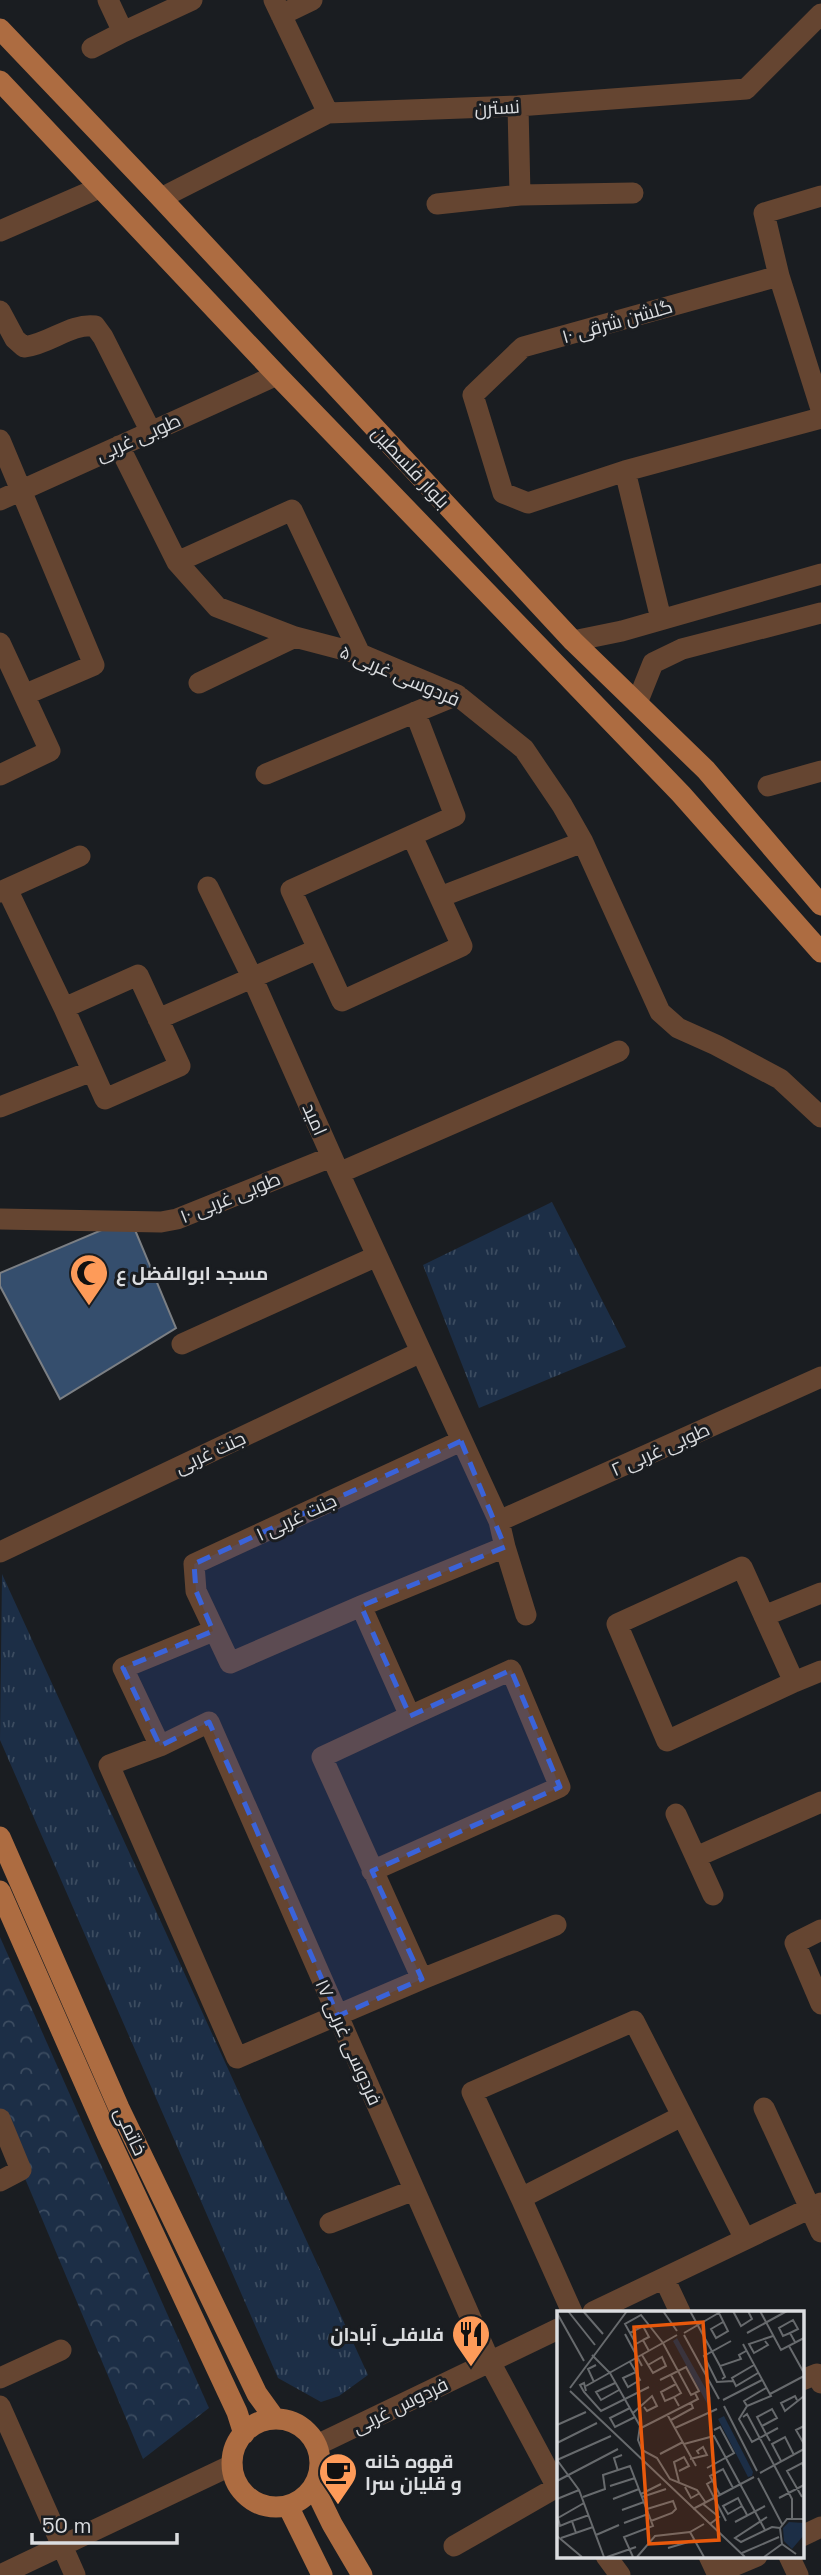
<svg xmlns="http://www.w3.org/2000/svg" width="821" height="2575" viewBox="0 0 821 2575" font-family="'Space Grotesk',Cairo,sans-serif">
<defs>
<pattern id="grass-tufts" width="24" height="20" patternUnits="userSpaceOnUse" patternTransform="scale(1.75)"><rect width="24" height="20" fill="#1c2e46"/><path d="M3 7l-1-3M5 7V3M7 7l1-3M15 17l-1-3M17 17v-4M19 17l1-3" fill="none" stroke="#3c4c60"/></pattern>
<pattern id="forest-crowns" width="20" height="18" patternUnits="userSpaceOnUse" patternTransform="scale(1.75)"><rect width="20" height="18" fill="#1c2e46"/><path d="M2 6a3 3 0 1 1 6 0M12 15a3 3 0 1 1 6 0" fill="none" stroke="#3c4c60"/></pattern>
</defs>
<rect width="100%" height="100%" fill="#1a1d21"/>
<path fill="url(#grass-tufts)" d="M552,1202L626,1347L479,1408L423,1265Z
M2,1574L368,2375L339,2396L321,2402L278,2378L0,1740Z"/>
<path fill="url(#forest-crowns)" d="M0,1937L209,2408L143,2459L0,2119Z"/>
<path fill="#354e6d" stroke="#7b7f84" stroke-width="2" d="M130,1218L176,1328L60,1399L0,1286V1273Z"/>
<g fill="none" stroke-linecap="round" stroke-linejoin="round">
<path stroke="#654531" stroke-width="21" d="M108,0L123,32L192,0
M274,0L328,113
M281,15L312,0
M92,48L123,32
M520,195L633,193
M821,196L764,213L779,276L821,409
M161,198L328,113L518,106L746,89L821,14
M437,204L520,195L518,106
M0,231L99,188
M779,276L523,347L473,395L503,493L528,503L625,471L821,418
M0,311L15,339L24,347C50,344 70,323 95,326L103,337L151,432
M0,440L94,665L24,695
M119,446L177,562L217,607L295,637L360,654L457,695L524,749L562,805L583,842L660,1012L678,1028L716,1045L780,1079L821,1117
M625,471L661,619
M0,500L277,375
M177,562L292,510L360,654
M573,641L622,631L821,574
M0,643L50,751L0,775
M199,683L295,637
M637,703L653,663L682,649L821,613
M266,774L457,695
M768,786L821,771
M412,836L462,946L342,1001L291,890L455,816L415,712
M208,887L252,977L339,1173L499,1521L505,1547L361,1606L230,1663L196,1591L194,1564L461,1441
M7,889L64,1008
M0,892L80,856
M440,897L583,842
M138,975L180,1066L105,1099L64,1008Z
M158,1019L318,949
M0,1107L92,1071
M339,1173L619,1051
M0,1219L161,1222L177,1219L331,1157
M182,1344L377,1256
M499,1521L821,1377
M505,1547L526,1615
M0,1552L421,1352
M742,1567L794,1682L667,1741L617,1624Z
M361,1606L410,1716L511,1670L560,1787L372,1871
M764,1616L821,1593
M213,1631L123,1668L160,1746L209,1722L490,2362L558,2489
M794,1682L821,1671
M410,1716L322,1757L422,1979
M160,1746L109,1765L237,2058L422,1979L556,1925
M676,1814L713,1895
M696,1857L821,1802
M821,1930L795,1943L821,2004
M764,2108L821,2232
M682,2116L521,2198L472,2092L634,2021L745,2239
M0,2119L21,2170L0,2181
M521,2198L572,2312
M330,2223L414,2190
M664,2278L680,2312
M593,2312L821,2203
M0,2378L61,2350
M802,2380L817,2374L821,2383
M0,2406L75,2575
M317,2445L558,2329
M802,2536L821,2527
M454,2546L557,2487
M606,2556L620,2575
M709,2556L717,2573L757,2556
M789,2556L798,2575
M0,2575L232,2465"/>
<path stroke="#ad6c41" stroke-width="21" d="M0,29L161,198L573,641L706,770L821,905
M0,81L277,375L681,794L821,952
M0,1837L119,2108L257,2394L275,2419
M0,1891L107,2134L237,2412L244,2434
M232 2463a44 44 0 1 1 88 0a44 44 0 1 1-88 0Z
M314,2487L332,2524L362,2575
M288,2506L322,2575"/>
</g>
<path fill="#3a63d9" fill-opacity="0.2" stroke="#3a63d9" stroke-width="5" stroke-dasharray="14 9" stroke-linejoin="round" d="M461,1441L505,1547L361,1606L410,1716L511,1670L560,1787L372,1871L422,1979L338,2016L209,1722L160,1746L123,1668L213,1631L196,1591L194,1564Z"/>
<defs>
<symbol id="mosque-pin" viewBox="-11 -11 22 30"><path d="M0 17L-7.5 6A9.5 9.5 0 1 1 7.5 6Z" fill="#fe9b59" stroke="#1a1d21"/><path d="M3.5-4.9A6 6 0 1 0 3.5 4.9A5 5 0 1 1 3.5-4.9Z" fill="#111"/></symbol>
<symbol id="restaurant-pin" viewBox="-11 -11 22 30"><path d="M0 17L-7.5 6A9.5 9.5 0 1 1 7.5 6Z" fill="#fe9b59" stroke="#1a1d21"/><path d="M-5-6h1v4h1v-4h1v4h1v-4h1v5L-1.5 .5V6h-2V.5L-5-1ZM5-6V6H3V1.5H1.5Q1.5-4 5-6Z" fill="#111"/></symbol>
<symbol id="cafe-pin" viewBox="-11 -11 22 30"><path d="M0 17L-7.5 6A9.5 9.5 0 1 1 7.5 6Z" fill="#fe9b59" stroke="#1a1d21"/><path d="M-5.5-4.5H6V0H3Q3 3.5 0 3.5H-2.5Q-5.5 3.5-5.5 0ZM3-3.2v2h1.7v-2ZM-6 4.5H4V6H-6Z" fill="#111"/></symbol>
</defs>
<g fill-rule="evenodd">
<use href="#mosque-pin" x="67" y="1251" width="44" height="60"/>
<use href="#restaurant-pin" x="449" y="2312" width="44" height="60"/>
<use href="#cafe-pin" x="316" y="2450" width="44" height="60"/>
</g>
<g text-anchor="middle" stroke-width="6" stroke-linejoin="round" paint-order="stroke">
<g font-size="19" fill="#dbdde0" stroke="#1a1d21">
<text transform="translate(497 107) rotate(-3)" y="7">نسترن</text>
<text transform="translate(617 321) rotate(-16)" y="7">گلشن شرقی ۱۰</text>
<text transform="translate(138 437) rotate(-24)" y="7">طوبی غربی</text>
<text transform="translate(411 467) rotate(47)" y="7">بلوار فلسطین</text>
<text transform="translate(400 675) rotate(23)" y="7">فردوسی غربی ۵</text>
<text transform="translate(315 1119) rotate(66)" y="7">امید</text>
<text transform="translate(230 1197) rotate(-22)" y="7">طوبی غربی ۱۰</text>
<text transform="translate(660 1449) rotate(-24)" y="7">طوبی غربی ۲</text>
<text transform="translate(210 1452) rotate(-25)" y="7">جنت غربی</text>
<text transform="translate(296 1517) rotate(-25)" y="7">جنت غربی ۱</text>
<text transform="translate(349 2042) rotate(66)" y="7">فردوسی غربی ۱۷</text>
<text transform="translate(131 2131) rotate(65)" y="7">خاتمی</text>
<text transform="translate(400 2405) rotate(-26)" y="7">فردوس غربی</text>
</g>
<g font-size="19" font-weight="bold" fill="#dbdde0" stroke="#1a1d21" text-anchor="start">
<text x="116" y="1280">مسجد ابوالفضل ع</text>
<text x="444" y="2341" text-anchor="end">فلافلی آبادان</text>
<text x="365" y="2468">قهوه خانه<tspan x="365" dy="22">و قلیان سرا</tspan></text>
</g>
</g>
<g transform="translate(557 2311)">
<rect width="247" height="247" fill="#1a1d21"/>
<path d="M120,27L154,87L152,96L116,30ZM167,105L196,161L195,165L191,166L161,108ZM232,211L247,212V224L235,238L227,230L226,217Z" fill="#1c2e46"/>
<path fill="none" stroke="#676a6d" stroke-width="2" d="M11,0L38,34M26,0L46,23M106,0L120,20M133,0L163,55M176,0L184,15L195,8L191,0M203,0L224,39L247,27M0,2L27,50M162,2L171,20L159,27L154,18L166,11M73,22L86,15L92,26L86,29M127,22L165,0M190,22L230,0M233,22L226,25L222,17L236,9L241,18L233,22L238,31M68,23L85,55M127,24L162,88M174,30L147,45L160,71L176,70M208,30L211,34L197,42L192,33L216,25M186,33L214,85L190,95M232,35L247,62M35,44L53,62L83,115L81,129L85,139L100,147L113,168L140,179L149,192M85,44L96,62L109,55L105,46L91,54M73,51L79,61L80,64L83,69L71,76L66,67L79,61M197,54L175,67L179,75L201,62M114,64L124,82L117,86M165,68L168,66L163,55L184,48L182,44L189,40M103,69L129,56L142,80L138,82M37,71L31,58L39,54M58,72L39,81L44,89L62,79M119,73L104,81L108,90L117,86L122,95M29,75L120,24M13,77L70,0M13,80L188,246M29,80L27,72L23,74L27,81L44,100L92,76M213,83L247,65M166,89L205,69M240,89L238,85L224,92L228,100L247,85M167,95L200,160M190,95L182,108L195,131L221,117M190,95L187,90L209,77M73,97L53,107L58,116L78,106M76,102L95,85L100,95L90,100L87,96M110,103L139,155M186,106L190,103L235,188V207M114,109L136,97L134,92M0,114L29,101M205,115L220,107L215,98L200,106L209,123L213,130M247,115L239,119L247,133M84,117L141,88L138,82L134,84L106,32L84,4L68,13L79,33L86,29L92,40M118,117L160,98M0,132L40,112M127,133L157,125L208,219M103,143L126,131M133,148L150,144L146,136L140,140L142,143M0,149L22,179L47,246M0,149L54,125M224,150L215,133L228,126L237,144M150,157L177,142L163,116L157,119M61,160L57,147L65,144M122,160L132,155L127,146L117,151L122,171M203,162L247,138M201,167L225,213M0,170L61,138M155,170L150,173L169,210M53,175L78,167M128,176L134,187L143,182M84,183L104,173M163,184L153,165L166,158L176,177M26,186L48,178L46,164L73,155L96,215L67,226L76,246M85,186L109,178M245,186L230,160L245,152L247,156M222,187L247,174M0,188L22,179M56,188L82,178M146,193L162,206L153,213M185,195L171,203L166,195L181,187L185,195L188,200L190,204M90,198L116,190L119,198L115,202L94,210M136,198L197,166M65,199L87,191M210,206L178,227L184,231L215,216L223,217M15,210L3,215L1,207L27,192M178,211L208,195M67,212L91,203M133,221L147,246M19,222L15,210L32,204M39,224L62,214M0,225L25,246M4,227L36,216M111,237L138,229M185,242L222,226M239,243L225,233L223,217L230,208H247M50,246L79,236M80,246L98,225L133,221L147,213M207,246L225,233"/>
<path fill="#e8590c" fill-opacity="0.15" stroke="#e8590c" stroke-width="3.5" d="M146,11L162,229L92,233L77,16Z"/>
<rect width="247" height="247" fill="none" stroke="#dbdde0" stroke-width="3.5"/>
</g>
<path d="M32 2533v10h145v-10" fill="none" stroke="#dbdde0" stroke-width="3.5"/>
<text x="42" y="2533" font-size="21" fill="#dbdde0" stroke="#1a1d21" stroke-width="5" paint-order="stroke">50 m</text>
</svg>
